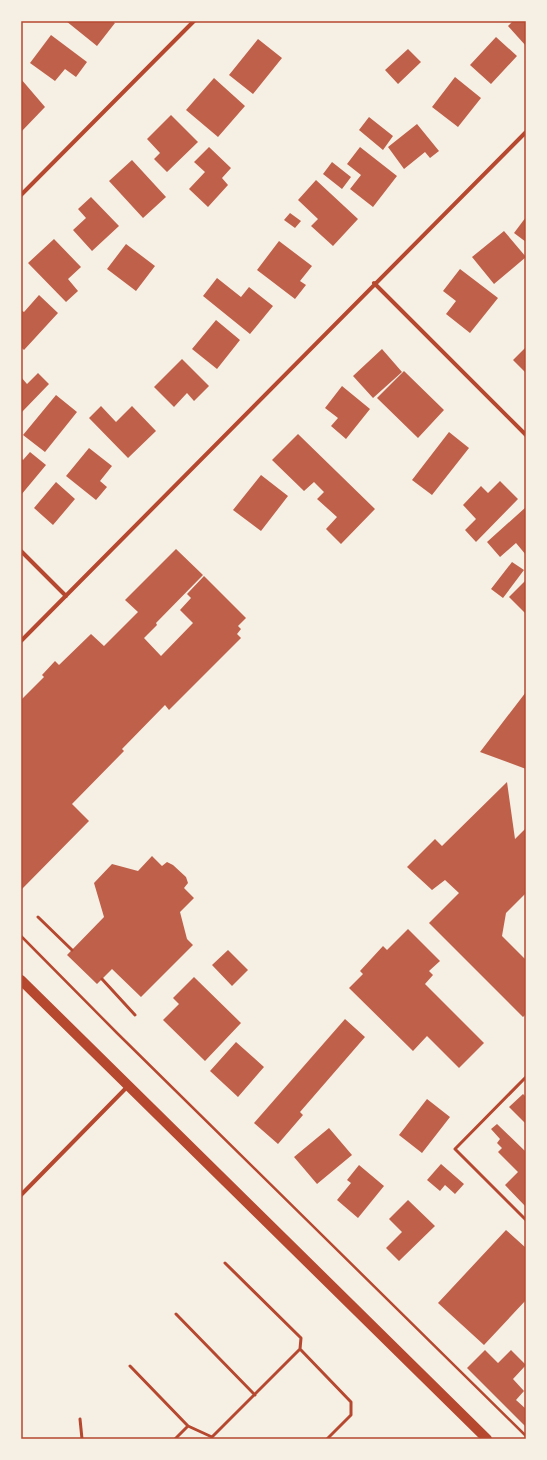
<svg xmlns="http://www.w3.org/2000/svg" width="547" height="1460" viewBox="0 0 547 1460" font-family="Literata,serif">
<rect width="100%" height="100%" fill="#f6efe4"/>
<path fill="#bf614a" d="M66,21H112L115,23L97,46Z
M513,21H526V46L508,26Z
M51,35L87,62L76,77L65,69L55,81L30,63Z
M496,37L517,56L491,84L470,65Z
M258,39L282,58L253,94L229,75Z
M408,49L421,62L398,84L385,70Z
M455,77L481,98L458,127L432,107Z
M214,78L245,106L218,137L186,110Z
M21,79L45,107L21,132Z
M171,115L198,142L167,172L154,159L160,153L147,139Z
M369,117L393,136L383,150L359,130Z
M417,124L439,151L430,158L425,152L404,169L388,147Z
M209,147L231,168L222,178L228,185L208,207L189,189L205,172L194,162Z
M360,147L397,176L373,207L350,189L361,175L347,164Z
M132,160L166,197L143,218L109,181Z
M332,162L351,177L342,189L323,174Z
M316,180L358,219L333,246L311,226L318,219L298,200Z
M91,197L119,226L92,251L73,230L86,218L78,209Z
M290,213L301,221L295,228L284,220Z
M526,217V242L514,233Z
M504,231L526,257L494,284L472,257Z
M54,239L81,267L68,279L78,291L66,302L28,263Z
M279,241L312,266L300,281L306,285L295,299L257,270Z
M126,244L155,266L136,291L107,269Z
M460,269L498,298L470,333L446,314L456,301L443,291Z
M217,278L241,297L249,287L273,306L250,334L203,296Z
M39,295L58,313L24,350L21,347V310L24,312Z
M216,320L240,340L217,369L192,349Z
M526,347V373L513,360Z
M382,349L402,372L373,398L353,376Z
M182,359L209,386L194,401L187,393L174,407L154,387Z
M404,371L444,410L418,438L377,398Z
M38,373L49,384L21,413V377L27,384Z
M342,386L370,409L346,439L331,426L338,418L325,408Z
M56,395L77,412L45,452L23,435Z
M101,406L116,422L132,406L156,431L128,458L89,418Z
M449,432L469,448L432,495L412,480Z
M298,434L375,509L341,544L326,529L337,517L317,499L324,492L314,482L304,491L272,460Z
M89,448L112,466L100,481L107,487L96,500L66,476Z
M30,452L46,465L21,495V458L23,460Z
M261,475L288,496L261,531L233,510Z
M500,481L518,499L476,542L465,530L476,519L463,505L481,486L488,493Z
M56,482L75,499L53,525L34,508Z
M526,507V555L516,543L500,557L487,542Z
M176,549L203,575L156,623L157,625L144,638L161,656L193,623L180,610L191,598L187,594L204,576L246,618L238,626L241,629L237,634L241,638L169,710L165,705L122,749L124,751L72,804L89,821L22,889L21,700L44,677L42,675L55,661L59,665L91,634L104,646L138,612L125,600Z
M512,562L524,570L503,598L491,589Z
M526,580V614L509,597Z
M526,692V769L480,752Z
M507,782L515,839L526,828V893L506,913L502,936L526,960V1014L523,1017L429,923L459,893L445,880L432,890L407,867L435,839L442,846Z
M152,856L162,866L167,862L173,865L186,877L188,883L184,888L194,898L180,912L187,939L193,945L141,997L112,969L97,984L67,955L104,917L94,883L112,864L138,871Z
M408,929L440,961L429,971L433,975L425,984L484,1043L459,1068L427,1036L413,1051L349,988L363,974L360,971L383,946L387,950Z
M228,950L248,970L232,986L212,965Z
M194,977L241,1023L205,1061L163,1020L179,1004L173,998Z
M345,1019L365,1037L300,1112L303,1115L278,1144L254,1123Z
M236,1042L264,1067L238,1097L210,1071Z
M523,1094L526,1097V1124L509,1107Z
M427,1099L450,1117L422,1153L399,1135Z
M497,1124L526,1152V1207L505,1185L518,1172L498,1152L502,1148L497,1143L500,1139L491,1129Z
M329,1128L352,1155L317,1184L294,1157Z
M441,1164L464,1184L455,1194L445,1185L440,1191L427,1180Z
M359,1165L384,1186L358,1218L337,1200L351,1183L347,1180Z
M408,1200L435,1226L399,1261L386,1248L402,1232L389,1219Z
M506,1230L526,1248V1300L484,1345L438,1303Z
M485,1350L498,1363L511,1350L526,1365L513,1379L524,1391L516,1400L526,1409V1427L467,1368Z"/>
<g fill="none" stroke-linecap="round" stroke-linejoin="round">
<path stroke="#b5482f" stroke-width="2.5" d="M21,936L117,1033L526,1436"/>
<path stroke="#b5482f" stroke-width="3" d="M38,917L72,950
M102,979L135,1015
M526,1077L455,1149L526,1220
M176,1314L255,1395
M300,1349L351,1402V1415L327,1439
M130,1366L188,1426
M80,1419L82,1439
M175,1439L188,1426L212,1437L300,1349L301,1338L225,1263"/>
<path stroke="#b5482f" stroke-width="4" d="M21,195L194,21
M374,283L526,435
M21,551L66,596
M21,641L526,132
M21,1195L128,1086"/>
<path stroke="#b5482f" stroke-width="10" d="M21,980L487,1439"/>
</g>
<rect width="547" height="1460" fill="none" stroke="#f6efe4" stroke-width="44"/>
<rect x="22" y="22" width="503" height="1416" fill="none" stroke="#b5482f" stroke-width="1.5"/>
</svg>
